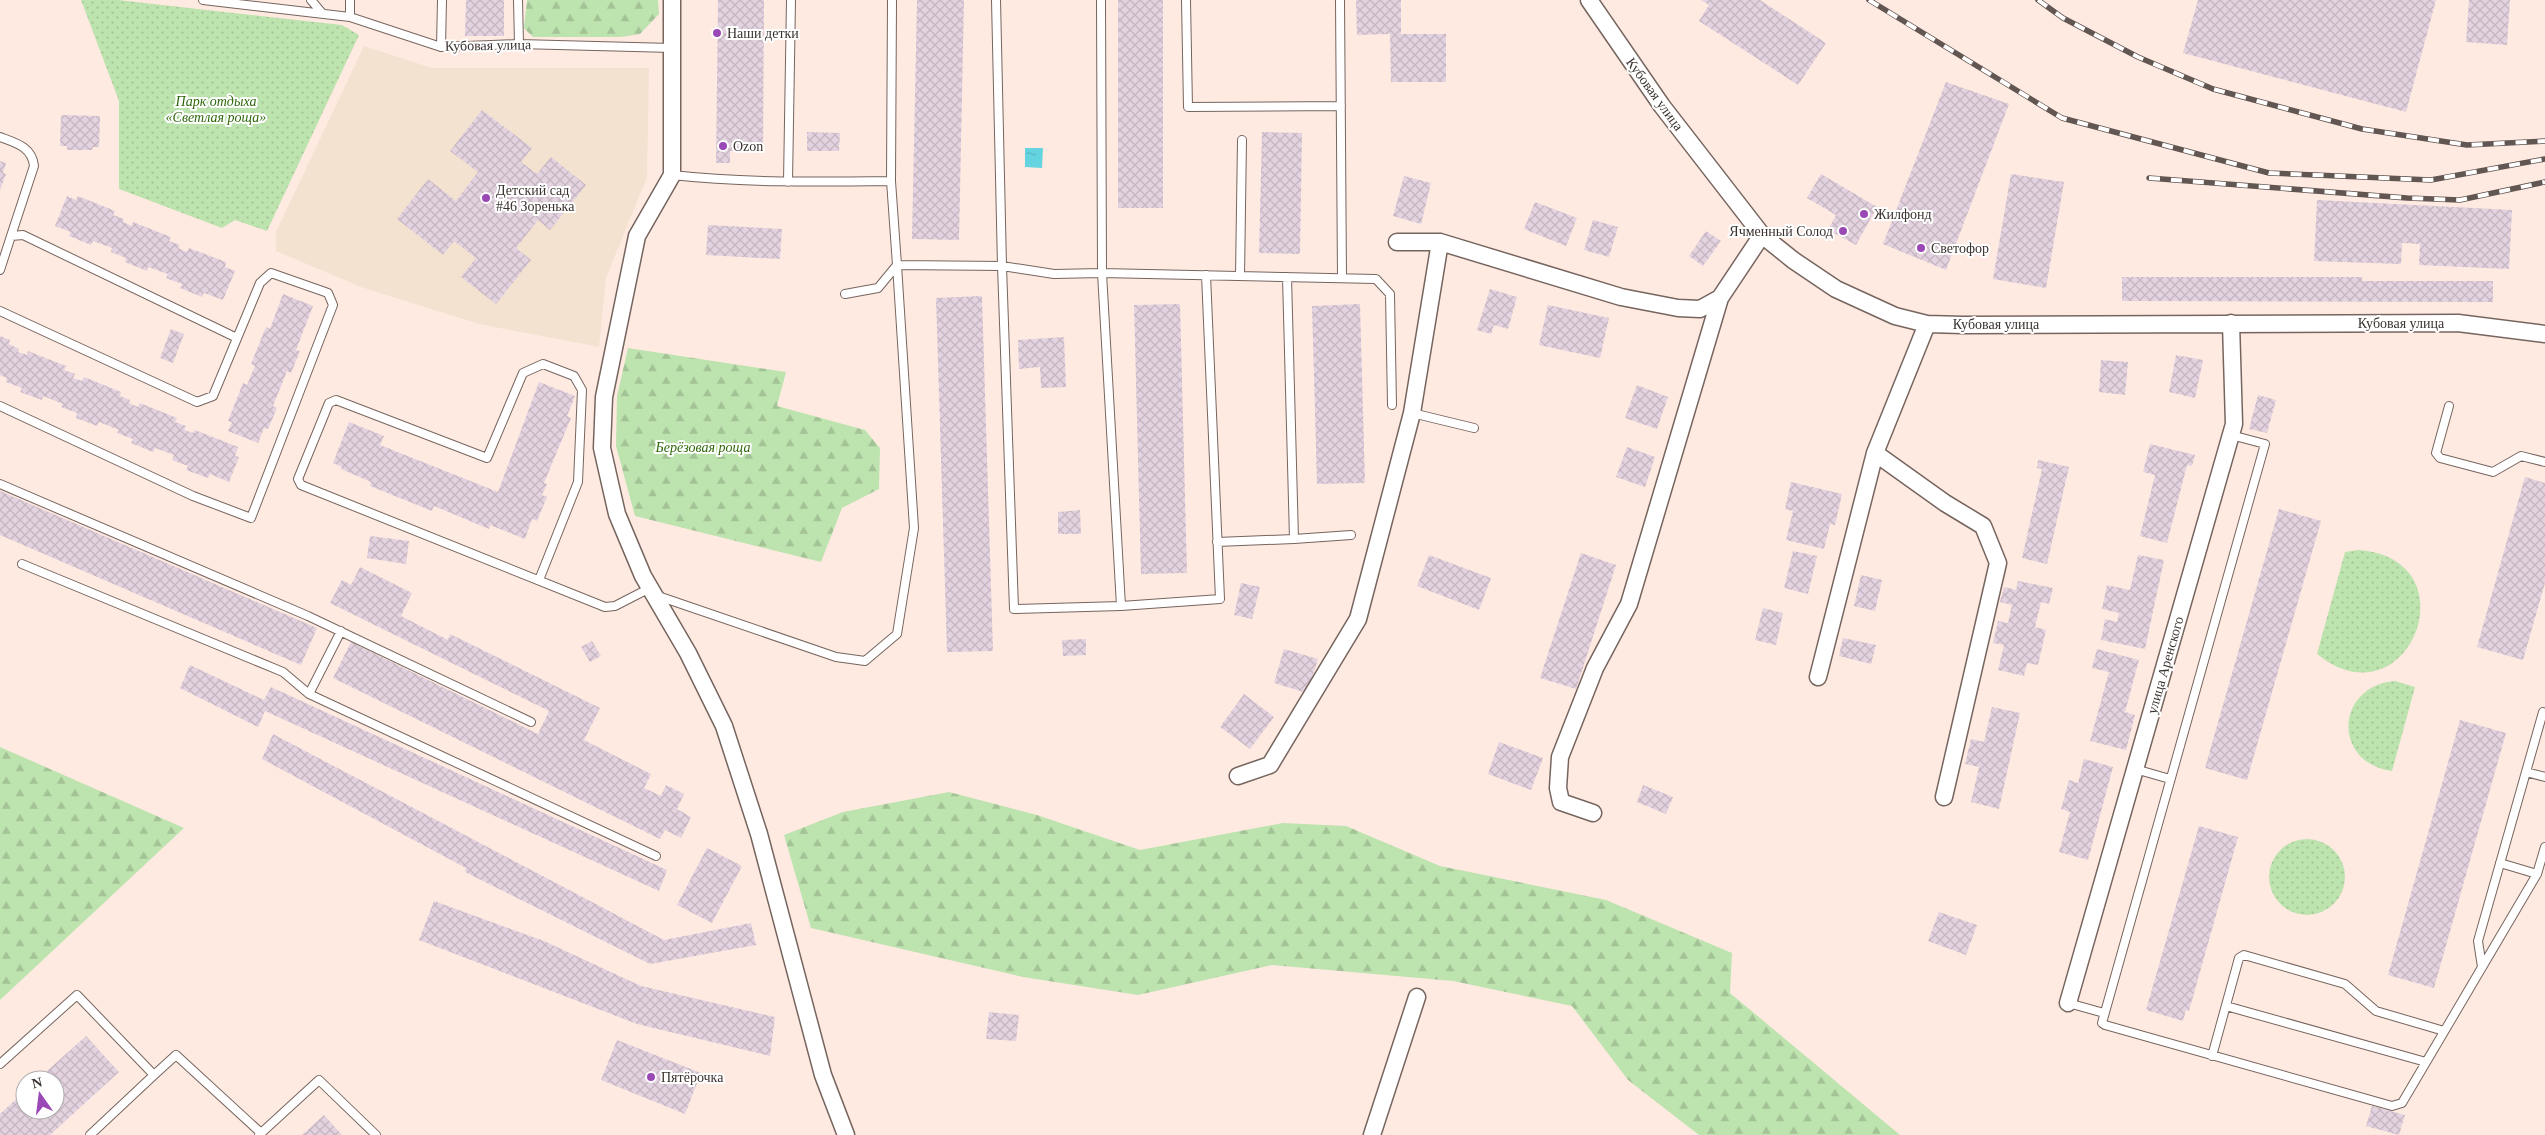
<svg xmlns="http://www.w3.org/2000/svg" width="2545" height="1135" viewBox="0 0 2545 1135" font-family="'Times New Roman',serif">
<defs>
<pattern id="forest-firs" width="22" height="20" patternUnits="userSpaceOnUse" patternTransform="scale(1.25)"><rect width="22" height="20" fill="#bde3ae"/><path d="M5 1l3.5 6h-7zM16 11l3.5 6h-7z" fill="#a3c396"/></pattern>
<pattern id="park-dots" width="8" height="8" patternUnits="userSpaceOnUse" patternTransform="scale(1.25)"><rect width="8" height="8" fill="#bde3ae"/><path d="M2 2h.1M6 6h.1" fill="none" stroke="#a3c396" stroke-width="1.8" stroke-linecap="round"/></pattern>
<pattern id="water-ripples" width="26" height="14" patternUnits="userSpaceOnUse" patternTransform="scale(1.25)"><rect width="26" height="14" fill="#65d4e1"/><path d="M2 4q2-2 4 0t4 0M15 11q2-2 4 0t4 0" fill="none" stroke="#58b6c1"/></pattern>
<pattern id="building-cross-hatch" width="8" height="8" patternUnits="userSpaceOnUse" patternTransform="scale(1.25)"><rect width="8" height="8" fill="#e3d2df"/><path d="M0 0l8 8M0 8l8-8" fill="none" stroke="#c4b5c0"/></pattern>
</defs>
<rect width="100%" height="100%" fill="#ffeae2"/>
<path fill="#f3e2d0" d="M364,46L432,68H649L647,177L606,278L599,347L479,324L361,287L276,251V232Z"/>
<path fill="url(#forest-firs)" d="M527,0H658L659,14L640,34L621,37H533L524,28Z
M628,348L786,372L777,406L865,430L880,448L879,489L842,508L821,562L635,516L616,446L617,396Z
M0,747L184,828L0,1000Z
M949,792L1037,815L1140,850L1283,823L1346,826L1440,866L1606,900L1732,953L1730,993L1900,1135H1699L1628,1080L1572,1006L1453,981L1272,965L1138,995L1023,977L811,928L784,835L843,812Z"/>
<path fill="url(#park-dots)" d="M81,0H118L342,25L359,35L267,231L235,220L222,228L119,189V101Z
M2358,550C2475,558 2408,728 2317,654L2345,552Z
M2395,681L2415,687L2392,771C2332,763 2335,686 2395,681Z
M2269 877a38 38 0 1 1 76 0a38 38 0 1 1-76 0Z"/>
<path fill="url(#water-ripples)" d="M1025,148H1043L1042,168L1025,167Z"/>
<path fill="url(#building-cross-hatch)" d="M466,0H504V36H465Z
M718,0H764L763,151H730V163H716Z
M917,0H964L959,240L912,239Z
M1118,0H1163V208H1118Z
M1356,0H1401V34H1446V82H1391L1390,34L1357,35Z
M1701,0H1760L1826,43L1798,85L1699,21L1709,5Z
M2198,0H2436L2406,112L2183,53Z
M2469,0H2510L2507,45L2466,42Z
M1946,82L2009,104L1946,270L1883,244Z
M482,110L532,148L521,162L537,174L551,157L586,185L550,230L538,220L516,248L531,260L496,304L461,277L476,258L454,241L443,255L397,219L428,179L456,201L478,172L450,151Z
M61,115L100,116L99,147H93L92,150H67V146H60Z
M807,132L840,133L839,151H807Z
M1262,132L1302,133L1300,254L1259,253Z
M0,161L6,163L3,173L6,174L0,190Z
M1821,174L1877,207L1856,245L1828,230L1836,215L1807,198Z
M2011,174L2064,182L2046,288L1993,279Z
M1404,176L1431,183L1421,224L1393,216Z
M67,196L76,200L78,196L115,211L113,215L124,219L123,222L132,226L133,222L171,237L169,241L180,245L178,248L187,252L189,248L226,262L225,267L235,271L223,300L204,293L202,297L180,288L182,284L166,278L168,274L148,267L147,271L125,262L126,258L111,252L112,248L93,241L91,245L69,236L71,232L55,226Z
M2317,200L2512,210L2509,269L2419,265L2420,244L2402,243L2401,264L2314,261Z
M1535,202L1577,218L1566,246L1524,229Z
M1593,220L1618,227L1609,257L1584,250Z
M708,225L782,229L780,259L706,255Z
M1706,231L1721,241L1703,266L1689,256Z
M2122,277H2362V281H2493V302L2122,301Z
M1490,289L1517,297L1508,329L1494,325L1491,334L1477,330Z
M283,294L313,306L296,350L300,351L291,373L287,371L273,406L277,408L268,429L264,428L258,443L228,431L232,422L228,421L243,383L247,385L255,366L251,364L266,327L270,329Z
M982,296L993,651L947,652L936,298Z
M1180,304L1187,573L1141,574L1134,305Z
M1360,304L1365,483L1317,484L1312,306Z
M1548,305L1609,318L1600,358L1539,345Z
M171,329L184,334L173,363L160,358Z
M0,336L10,340L9,344L19,349L18,352L27,355L28,351L66,366L64,370L75,374L73,378L82,381L84,377L121,392L120,396L130,400L129,403L138,407L140,403L177,418L175,422L186,426L184,430L193,433L195,430L238,447L235,456L239,457L229,482L210,474L208,478L186,470L188,466L172,460L174,455L155,448L153,452L131,443L133,439L117,433L119,430L99,422L97,426L76,418L77,413L61,407L63,404L43,396L42,400L20,392L22,388L6,382L7,378L0,375Z
M1064,337L1066,387L1041,388L1040,367L1019,369L1018,340Z
M2176,355L2203,360L2195,398L2169,392Z
M2101,360L2128,362L2125,395L2099,392Z
M539,382L575,396L567,416L571,418L544,483L547,484L542,495L547,497L537,521L532,519L525,539L490,525L489,529L434,506L432,511L370,486L371,482L341,469L342,467L333,463L349,422L384,436L380,445L498,492Z
M1637,385L1668,397L1657,429L1625,418Z
M2258,395L2276,400L2267,433L2249,429Z
M2150,444L2195,455L2192,466L2187,465L2167,543L2140,536L2155,475L2143,472Z
M1627,447L1655,457L1645,487L1616,477Z
M2038,460L2069,467L2047,564L2022,558L2042,469L2037,468Z
M2525,477L2545,483V583L2523,660L2477,647Z
M1791,482L1842,494L1835,525L1830,524L1824,549L1786,540L1793,511L1785,509Z
M0,491L317,628L301,665L0,535Z
M2279,509L2321,521L2247,780L2205,768Z
M1080,510L1081,534H1058V512Z
M370,536L409,541L406,564L367,558Z
M1793,551L1817,556L1808,594L1784,588Z
M1581,553L1616,565L1576,689L1540,678Z
M1429,555L1491,578L1479,610L1417,586Z
M2138,555L2164,560L2145,649L2101,640L2105,619L2117,622L2119,613L2102,609L2107,585L2130,590Z
M360,567L412,593L401,616L448,640L450,634L600,708L584,740L651,774L644,788L661,796L666,785L684,794L677,809L691,817L681,838L665,830L660,839L333,678L351,642L538,734L549,711L330,603L342,580L351,585Z
M1861,575L1882,580L1875,611L1854,606Z
M2018,581L2053,588L2049,604L2041,602L2035,627L2046,630L2038,665L2027,663L2024,676L1998,670L2004,645L1993,643L1998,621L2008,623L2012,605L2000,602L2004,587L2016,590Z
M1241,583L1260,587L1252,619L1234,615Z
M1763,608L1783,613L1776,645L1755,640Z
M1843,638L1876,645L1871,664L1839,656Z
M1086,639V655L1063,656L1062,640Z
M592,641L601,656L590,662L581,647Z
M1284,649L1318,659L1307,693L1274,683Z
M2097,649L2139,660L2125,712L2135,715L2126,750L2090,741L2109,672L2092,668Z
M190,665L264,700L271,687L667,870L659,891L265,711L258,727L180,688Z
M1244,694L1274,717L1250,749L1220,727Z
M1992,707L2020,713L1999,809L1971,802L1979,767L1965,764L1971,739L1984,742Z
M2460,720L2506,733L2434,988L2388,975Z
M273,734L664,940L751,923L756,945L650,964L465,872L466,868L262,759Z
M1499,742L1543,758L1531,790L1488,774Z
M2084,759L2113,767L2088,860L2059,852L2070,812L2061,809L2069,780L2078,783Z
M1643,785L1673,797L1666,814L1637,802Z
M2199,826L2238,837L2189,1011L2186,1010L2183,1021L2146,1010Z
M707,848L742,866L712,923L677,905Z
M434,901L544,941L641,986L775,1017L770,1056L637,1024L419,940Z
M1939,912L1977,925L1966,955L1928,941Z
M989,1012L1019,1015L1016,1041L986,1039Z
M86,1036L119,1072L50,1135H0V1114L25,1091V1110H55V1080H37Z
M617,1040L701,1073L685,1114L601,1080Z
M2372,1106L2405,1115L2399,1135L2366,1126Z
M324,1115L342,1135H302Z"/>
<g fill="none" stroke-linecap="round" stroke-linejoin="round">
<defs>
<path id="lane" d="M203,0L350,17L441,47L519,44L672,48
M311,0L322,13
M350,0V17
M518,0L519,44
M996,0L1002,266L1014,609L1121,606L1102,273L1101,0
M1186,0L1188,107L1341,106
M1340,0L1342,278
M441,47L442,0
M0,137C16,143 32,147 34,166L11,236
M672,175C745,183 818,182 891,181L897,265L1002,266L1054,274L1102,273L1376,279L1390,294L1392,405
M891,181L892,0
M788,182L791,0
M0,270L11,236L23,235L237,338
M1240,276L1242,140
M1287,277L1294,539L1351,535
M0,311L197,402L213,396L260,283L271,273L328,293L333,305L251,518L193,496L0,406
M2449,406L2436,453L2440,458L2493,472L2521,456L2545,462
M1412,413L1474,428
M2231,435L2265,444L2102,1023L2105,1025L2392,1106L2402,1103L2537,874L2545,847
M0,484L308,616L531,722
M1217,542L1294,539
M22,564L283,672L309,694L656,856
M539,580L578,482L582,390L574,376L543,364L523,373L487,458L336,400L329,403L298,479L301,485L605,607L615,606L650,588
M658,596L836,657L865,661L897,634L914,528L897,265L878,288L845,294
M1121,606L1220,599L1206,275
M309,694L341,631
M2135,769L2170,779
M2526,772L2545,777
M2500,863L2537,874
M2482,967L2478,941L2543,712
M2068,1003L2104,1013
M2226,1006L2426,1062
M2212,1056L2239,958L2244,955L2345,984L2376,1011L2444,1031
M0,1064L77,995L154,1075L90,1135
M154,1075L176,1055L261,1133
M259,1135L319,1080L376,1135"/>
<path id="street" d="M672,0V175L637,236L604,397L602,448L617,514L643,576L688,653L724,726L759,834L823,1075L846,1135
M1589,0L1662,106L1762,235L1793,260L1836,289L1895,316L1927,324L1963,325L2458,323L2545,334
M1397,242H1440L1621,297L1678,308L1700,309L1720,298L1762,235
M1875,453L1945,503L1983,526L1998,563L1944,797
M1818,677L1875,453L1927,324
M1238,776L1270,765L1358,619L1412,413L1440,242
M1593,813L1561,802L1558,788L1560,757L1595,668L1629,604L1720,298
M2068,1003L2234,424L2231,323
M1372,1135L1417,997"/>
</defs>
<use href="#lane" stroke="#76655e" stroke-width="10"/>
<use href="#street" stroke="#76655e" stroke-width="19"/>
<use href="#lane" stroke="#fff" stroke-width="8"/>
<use href="#street" stroke="#fff" stroke-width="16"/>
<defs>
<path id="rail" d="M1869,0L2062,118L2269,173L2431,180L2545,159
M2038,0L2063,18L2138,57L2213,89L2362,129L2467,145L2545,141
M2149,178L2407,198L2460,200L2545,182"/>
</defs>
<use href="#rail" stroke="#615652" stroke-width="5.5"/>
<use href="#rail" stroke="#fff" stroke-width="4" stroke-dasharray="11" stroke-linecap="butt"/>
</g>
<g fill="#9b48b7" stroke="#fff" stroke-width="2">
<circle cx="717" cy="33" r="5"/>
<circle cx="723" cy="146" r="5"/>
<circle cx="486" cy="198" r="5"/>
<circle cx="1864" cy="214" r="5"/>
<circle cx="1843" cy="231" r="5"/>
<circle cx="1921" cy="248" r="5"/>
<circle cx="651" cy="1077" r="5"/>
</g>
<g text-anchor="middle" stroke-width="4" stroke-linejoin="round" paint-order="stroke">
<g font-size="14" fill="#3a322f" stroke="#fff" text-anchor="start">
<text x="727" y="38">Наши детки</text>
<text x="733" y="151">Ozon</text>
<text x="496" y="195">Детский сад<tspan x="496" dy="16">#46 Зоренька</tspan></text>
<text x="1874" y="219">Жилфонд</text>
<text x="1833" y="236" text-anchor="end">Ячменный Солод</text>
<text x="1931" y="253">Светофор</text>
<text x="661" y="1082">Пятёрочка</text>
</g>
<g font-size="14" fill="#3a322f" stroke="#fff">
<text transform="translate(488 45) rotate(-1)" y="5">Кубовая улица</text>
<text transform="translate(1655 94) rotate(54)" y="5">Кубовая улица</text>
<text x="2401" y="328">Кубовая улица</text>
<text x="1996" y="329">Кубовая улица</text>
<text transform="translate(2165 665) rotate(-74)" y="5">улица Аренского</text>
</g>
<g font-size="14" font-style="italic" fill="#2f680b" stroke="#fff">
<text x="216" y="106">Парк отдыха<tspan x="216" dy="16">«Светлая роща»</tspan></text>
<text x="703" y="452">Берёзовая роща</text>
</g>
</g>
<g transform="translate(40 1095) rotate(346)"><circle r="24" fill="#ffffff" stroke="#b0adac"/>
<path d="M0-4L9 19L0 12L-9 19Z" fill="#9b48b7"/>
<text y="-8" font-size="14" font-weight="bold" text-anchor="middle" fill="#3a322f">N</text>
</g>
</svg>
